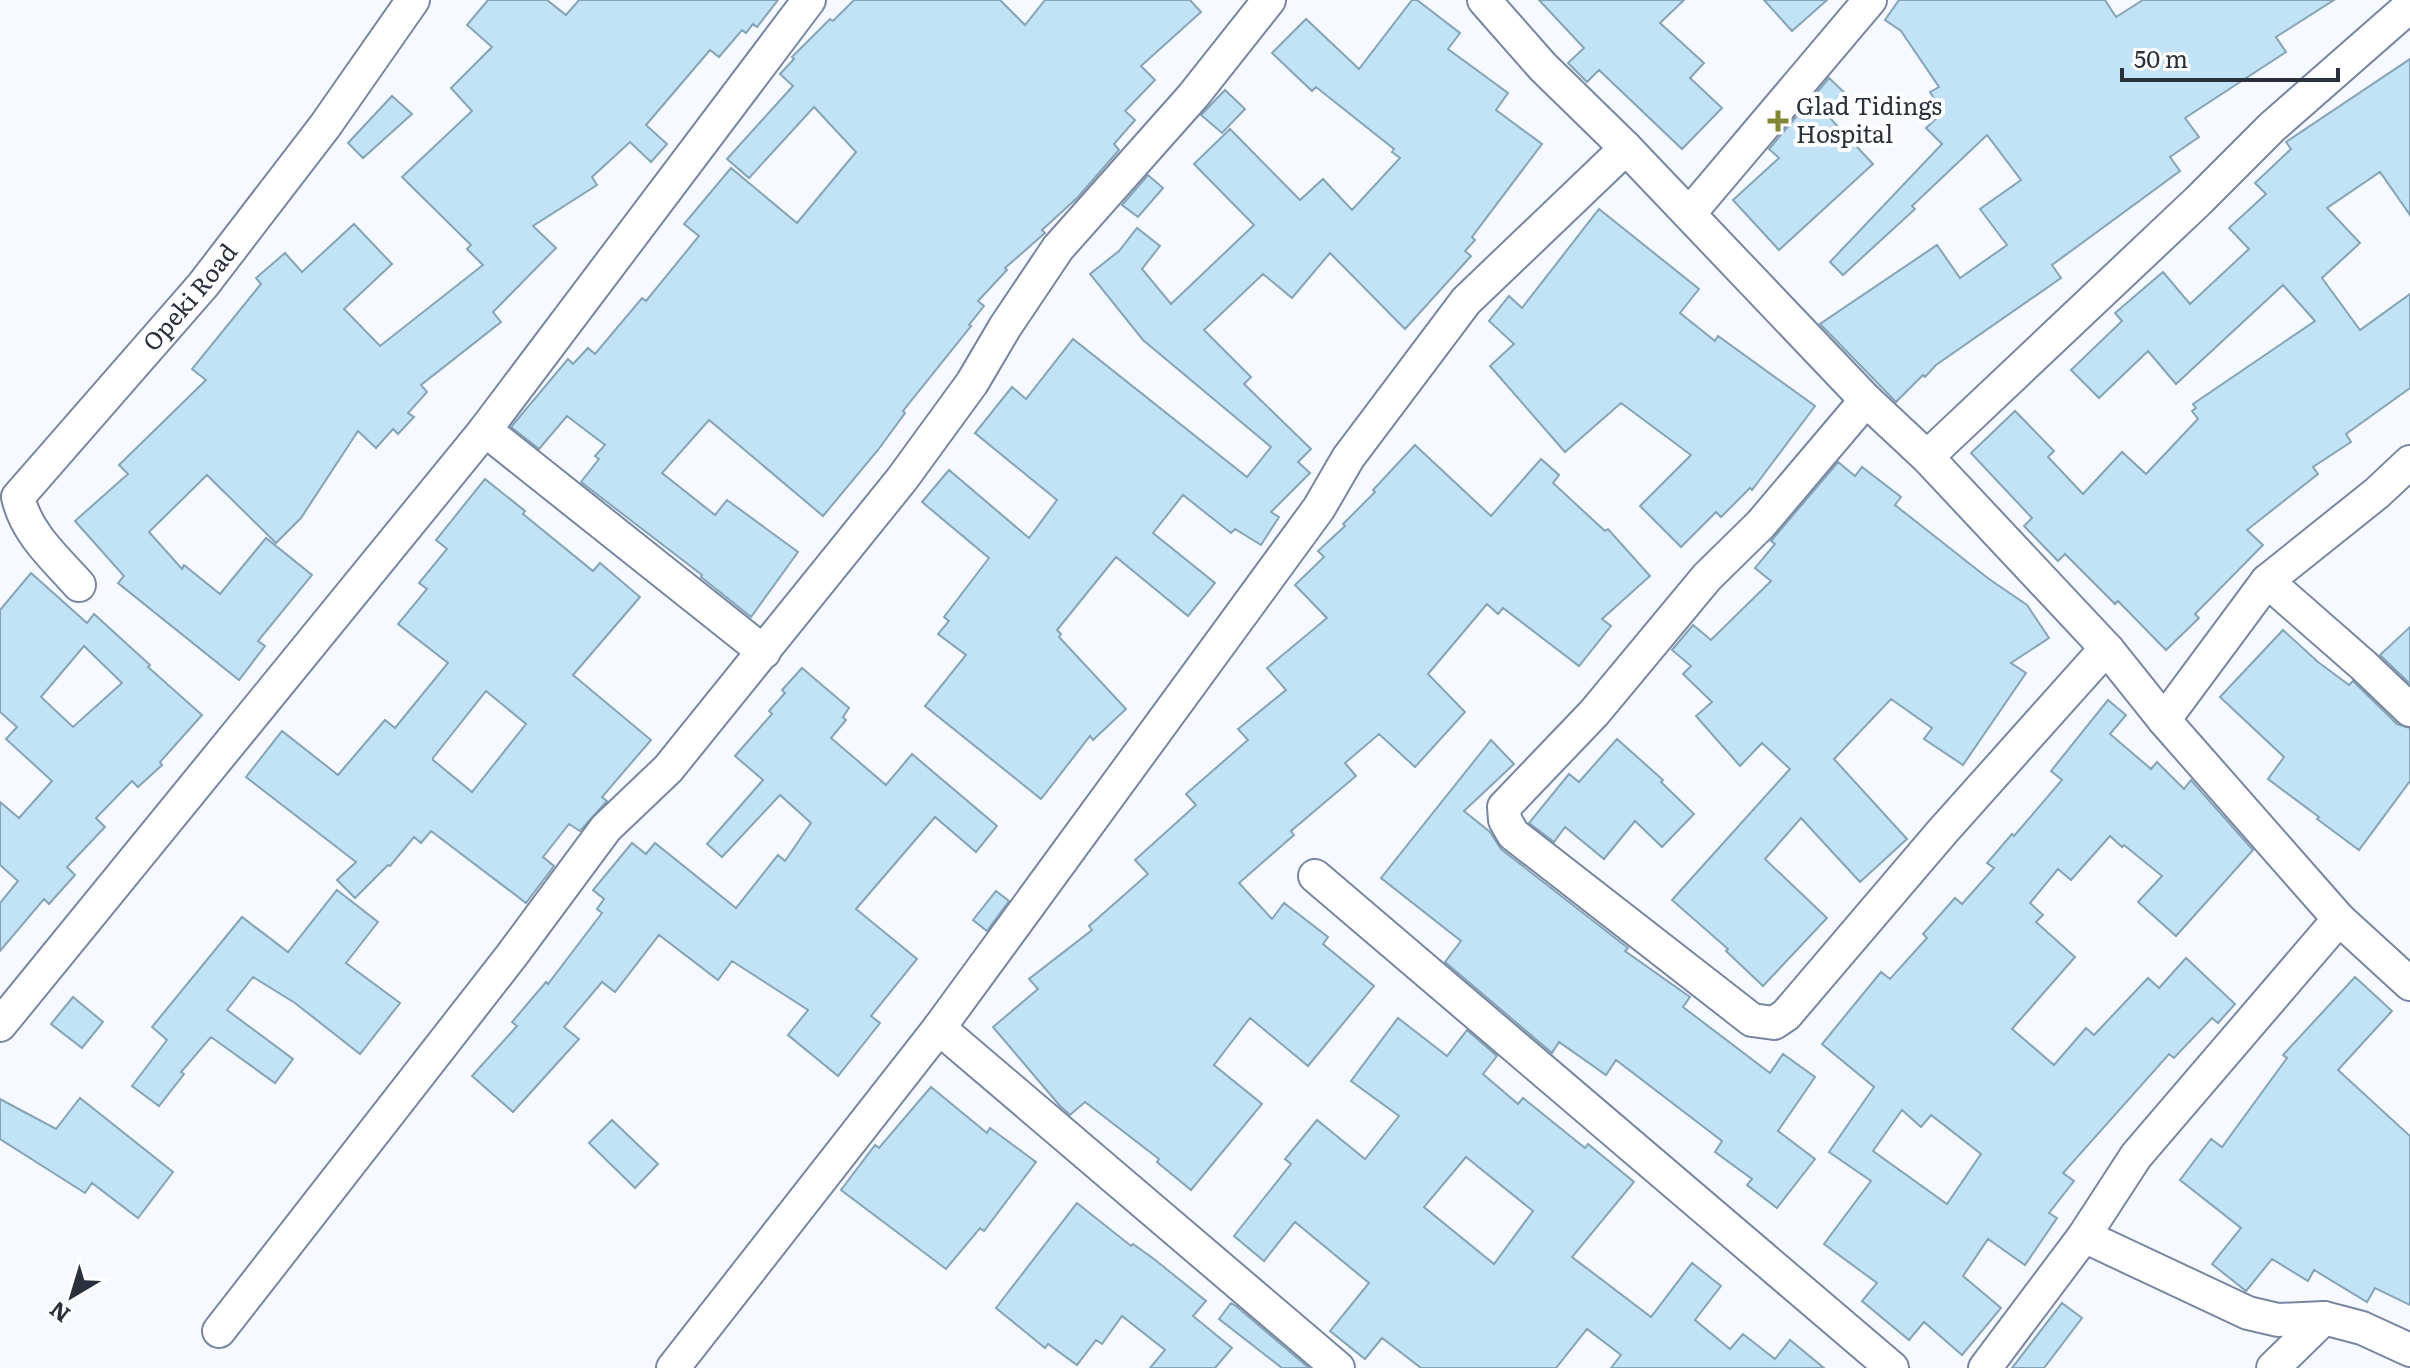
<svg xmlns="http://www.w3.org/2000/svg" width="2410" height="1368" viewBox="0 0 2410 1368" font-family="Literata,serif">
<rect width="100%" height="100%" fill="#f6f9ff"/>
<path fill="#c2e2f5" stroke="#85a4b6" stroke-width="2" fill-rule="evenodd" d="M488,0H547L566,15L579,0H778L757,27L753,24L746,33L742,30L719,57L710,50L646,125L667,144L651,162L630,142L592,177L597,185L533,226L556,248L493,312L501,322L421,385L427,392L408,413L414,417L398,434L393,429L376,448L358,431L301,518L276,543L207,475L149,532L182,569L184,565L220,594L266,538L312,575L258,641L265,646L239,680L118,583L124,576L75,521L128,474L119,465L206,380L192,369L261,284L256,278L285,253L302,272L354,224L392,264L344,309L380,346L483,265L467,249L471,245L402,177L472,111L451,88L492,47L467,25Z
M854,0H1000L1025,25L1045,0H1190L1201,12L1141,66L1155,80L1125,111L1135,120L1114,144L1119,150L1078,197L1042,230L1045,233L1005,268L1007,270L978,301L984,306L969,325L971,326L903,411L905,413L878,450L823,516L709,420L662,473L715,515L727,500L798,552L751,617L701,577L702,575L581,482L599,459L595,456L605,445L567,416L539,449L511,427L568,359L573,364L588,348L595,354L642,298L646,301L699,236L684,224L731,168L797,223L856,152L814,107L749,178L727,159L793,86L780,74L794,59L792,57L830,19L833,21Z
M1412,0H1417L1460,33L1448,49L1508,93L1496,110L1542,144L1472,237L1475,240L1465,251L1471,256L1405,329L1330,253L1292,298L1263,274L1204,330L1251,377L1244,384L1311,449L1298,462L1310,473L1271,512L1279,517L1261,545L1235,529L1231,533L1183,495L1153,533L1215,583L1188,616L1116,557L1057,630L1061,634L1059,637L1126,709L1093,740L1090,736L1041,799L925,706L966,655L938,634L949,621L944,617L989,558L922,502L949,470L1029,538L1057,500L975,433L1012,387L1026,399L1073,339L1247,477L1271,447L1143,340L1090,274L1119,251L1137,228L1160,246L1142,269L1171,304L1254,225L1194,164L1230,129L1300,200L1323,179L1352,210L1400,158L1392,152L1394,149L1316,87L1312,91L1272,53L1306,19L1359,69Z
M1539,0H1684L1660,23L1704,63L1690,78L1722,108L1682,149L1599,70L1587,82L1568,63L1584,48Z
M1764,0H1827L1792,31Z
M1899,0H2105L2116,17L2143,0H2334L2276,37L2286,52L2185,118L2199,137L2170,157L2180,171L2052,265L2061,278L1936,365L1925,377L1923,375L1896,402L1820,324L1937,245L1960,278L2007,245L1980,209L2021,180L1987,135L1912,206L1915,209L1843,275L1830,262L1942,144L1926,128L1943,112L1930,92L1939,87L1901,31L1885,20Z
M2410,59V215L2380,172L2327,208L2360,243L2322,278L2360,330L2410,294V388L2346,434L2351,442L2313,467L2318,474L2247,530L2263,545L2195,614L2199,618L2166,650L2118,601L2115,604L2065,554L2058,561L2024,526L2032,518L1971,453L2015,411L2054,451L2048,457L2083,494L2122,452L2146,474L2198,419L2192,411L2196,408L2193,404L2315,321L2283,285L2176,384L2148,351L2099,398L2071,370L2122,321L2115,313L2163,272L2190,304L2249,249L2229,228L2266,194L2255,183L2291,149L2286,142Z
M1829,78L1847,95L1828,116L1873,164L1779,250L1733,200L1779,158L1769,149Z
M1225,90L1245,109L1222,133L1201,115Z
M392,96L412,114L363,158L348,143Z
M1148,175L1163,188L1138,217L1122,205Z
M1599,209L1699,289L1680,313L1715,341L1718,336L1815,406L1752,490L1750,488L1721,517L1716,512L1681,547L1640,506L1691,455L1621,403L1565,452L1490,366L1514,344L1489,321L1509,296L1522,308Z
M1415,445L1491,516L1541,459L1559,475L1553,483L1605,531L1608,529L1650,576L1602,619L1611,626L1579,666L1503,608L1498,614L1487,604L1428,674L1465,712L1415,767L1379,734L1345,763L1356,776L1291,831L1294,835L1239,883L1272,919L1284,903L1328,937L1323,944L1374,986L1308,1066L1250,1018L1214,1065L1262,1104L1191,1190L1157,1162L1159,1159L1085,1102L1070,1115L1060,1106L993,1027L1038,989L1029,979L1092,930L1089,926L1148,874L1135,860L1196,805L1186,794L1248,740L1238,729L1286,690L1267,668L1327,618L1295,585L1324,557L1318,551L1345,526L1343,524L1375,492L1373,490Z
M1838,462L1855,476L1862,467L1901,497L1895,505L1989,579L2027,605L2049,638L2011,663L2026,673L1963,765L1924,739L1932,728L1891,699L1834,759L1907,839L1860,882L1801,818L1765,859L1827,918L1763,986L1726,951L1728,949L1672,900L1790,769L1762,743L1740,766L1696,716L1712,702L1683,674L1691,666L1672,650L1693,625L1711,640L1771,581L1755,568L1775,544L1771,541Z
M485,479L525,511L523,514L593,571L600,563L640,597L573,675L651,740L602,797L607,801L580,831L569,824L543,857L554,866L526,903L431,831L421,843L414,837L390,866L388,865L355,898L337,880L356,862L246,777L282,731L338,775L385,720L395,728L448,663L398,624L427,589L419,583L447,549L436,540ZM486,691L526,724L472,792L433,760V758Z
M31,573L87,623L94,614L150,665L148,667L202,715L160,762L162,765L138,787L132,781L96,818L105,827L67,867L75,875L49,904L44,899L0,951V903L18,881L0,865V802L19,818L52,781L6,739L17,727L0,712V610ZM84,646L122,683L73,727L41,697Z
M2410,627V684L2380,655Z
M2283,630L2318,662L2349,685L2353,681L2397,724L2410,728V781L2359,850L2317,819L2319,817L2268,779L2284,757L2220,697Z
M802,668L849,708L843,717L846,720L831,738L886,785L912,754L997,826L976,852L935,817L856,909L917,959L871,1016L880,1023L838,1076L788,1035L808,1010L732,961L718,980L659,935L615,992L602,982L564,1027L579,1039L513,1112L472,1076L517,1026L512,1022L546,982L548,984L602,913L597,909L604,899L593,890L632,843L646,854L655,843L736,908L778,855L785,861L811,823L780,795L722,857L707,844L763,780L735,756L772,714L769,711L785,693L782,690Z
M2108,700L2126,715L2110,734L2151,769L2157,762L2184,789L2191,780L2253,850L2176,936L2138,902L2162,876L2124,845L2122,847L2110,836L2071,880L2058,869L2030,903L2043,915L2036,922L2075,957L2012,1029L2054,1065L2086,1028L2094,1035L2148,978L2159,988L2186,958L2235,1004L2218,1023L2212,1018L2174,1058L2169,1054L2063,1173L2074,1181L2049,1213L2057,1218L2025,1265L1988,1239L1963,1276L2001,1308L1962,1355L1924,1322L1909,1340L1862,1301L1877,1283L1824,1244L1871,1181L1829,1152L1874,1087L1822,1044L1881,972L1890,979L1927,938L1923,934L1955,898L1962,904L1994,868L1987,863L2012,834L2014,836L2062,780L2051,771ZM1902,1110L1921,1127L1931,1115L1981,1154L1947,1204L1873,1151Z
M1617,739L1663,780L1661,782L1694,814L1662,847L1635,821L1604,859L1565,827L1554,842L1529,823L1569,774L1579,782Z
M1491,740L1514,764L1464,811L1490,832L1501,849L1628,948L1625,951L1690,997L1683,1007L1770,1073L1783,1054L1815,1077L1778,1131L1815,1159L1777,1208L1747,1185L1752,1179L1715,1152L1722,1141L1616,1060L1606,1075L1559,1042L1552,1053L1445,962L1461,941L1381,878Z
M337,890L378,922L346,963L400,1003L360,1054L295,1003L253,977L227,1010L293,1059L275,1083L211,1037L181,1072L184,1074L159,1106L132,1086L167,1040L152,1027L242,917L288,952Z
M996,891L1009,901L987,931L973,920Z
M2355,977L2392,1011L2338,1070L2410,1136V1305L2375,1288L2367,1302L2314,1270L2308,1281L2272,1259L2246,1291L2212,1264L2241,1228L2180,1180L2211,1139L2222,1147L2287,1058L2283,1055Z
M73,997L103,1022L82,1048L51,1024Z
M1398,1018L1447,1056L1467,1030L1497,1056L1483,1074L1518,1104L1523,1098L1585,1148L1588,1144L1634,1182L1572,1257L1651,1317L1692,1263L1721,1286L1695,1320L1730,1349L1743,1334L1775,1359L1790,1340L1824,1368H1611L1621,1355L1587,1329L1556,1368H1421L1382,1338L1365,1359L1330,1331L1369,1283L1295,1222L1264,1261L1234,1236L1291,1164L1285,1159L1317,1120L1365,1159L1399,1116L1351,1081ZM1466,1157L1533,1211L1494,1264L1424,1207Z
M931,1087L987,1133L990,1128L1036,1162L984,1231L980,1228L946,1269L841,1190L875,1145L879,1148Z
M80,1098L173,1172L138,1218L92,1183L85,1193L0,1139V1099L56,1129Z
M612,1120L658,1164L635,1188L589,1143Z
M1077,1203L1131,1246L1133,1244L1154,1259L1206,1301L1193,1316L1232,1348L1215,1368H1150L1165,1350L1122,1316L1102,1344L1096,1340L1077,1365L1048,1344L1045,1348L996,1308Z
M1231,1303L1236,1306L1309,1368H1282L1219,1319Z
M2062,1303L2082,1318L2044,1368H2012Z"/>
<g fill="none" stroke-linecap="round" stroke-linejoin="round">
<defs>
<g id="street">
<path d="M1484,0L1543,67L1626,148L1866,400L1927,457L2108,650L2164,720L2339,919L2410,984"/>
<path d="M1689,214L1870,0"/>
<path d="M1866,400L1761,524L1707,577L1594,713L1504,807L1505,820L1513,834L1752,1020L1774,1023L1786,1015L1942,832L2102,653L2108,650"/>
<path d="M485,430L764,652"/>
<path d="M1927,457L2198,201L2272,127L2410,6"/>
<path d="M2267,581L2363,665L2410,710"/>
<path id="s1" d="M79,585C55,558 26,533 18,497L203,285L325,126L413,0"/>
<path d="M2164,720L2267,581L2377,493L2410,462"/>
<path d="M1315,876L1892,1368"/>
<path d="M0,1025L485,430L809,0"/>
<path d="M939,1028L1338,1368"/>
<path d="M2084,1236L2248,1313L2278,1320L2324,1318L2362,1328L2410,1350"/>
<path d="M219,1331L512,955L606,828L668,769L902,479L972,383L1005,327L1058,248L1193,96L1269,0"/>
<path d="M673,1368L939,1028L1319,508L1348,458L1466,301L1626,148"/>
<path d="M1985,1368L2084,1236L2136,1156L2339,919"/>
<path d="M2273,1368L2324,1318"/>
</g>
</defs>
<use href="#street" stroke="#7986a1" stroke-width="36"/>
<use href="#street" stroke="#fff" stroke-width="32"/>
</g>
<path fill="#808631" stroke="#fff" stroke-width="3" d="M1774 109h8v8h8v8h-8v8h-8v-8h-8v-8h8z"/>
<g text-anchor="middle" stroke-width="8" stroke-linejoin="round" paint-order="stroke">
<g font-size="24" fill="#2b313c" stroke="#fff" text-anchor="start">
<text x="1796" y="115">Glad Tidings<tspan x="1796" dy="28">Hospital</tspan></text>
</g>
<g font-size="24" fill="#2b313c" stroke="#fff">
<text dy="8" stroke="none"><textPath href="#s1" startOffset="372">Opeki Road</textPath></text>
</g>
</g>
<g transform="translate(72 1296) rotate(218)" stroke="#ffffff" stroke-width="6" paint-order="stroke">
<path d="M0-6L14 30L0 20L-14 30Z" fill="#2b313c"/>
<text y="-12" font-size="22" font-weight="bold" text-anchor="middle" fill="#2b313c">N</text>
</g>
<path d="M2122 68v12h216v-12" fill="none" stroke="#2b313c" stroke-width="4"/>
<text x="2134" y="68" font-size="24" fill="#2b313c" stroke="#ffffff" stroke-width="6" paint-order="stroke">50 m</text>
</svg>
